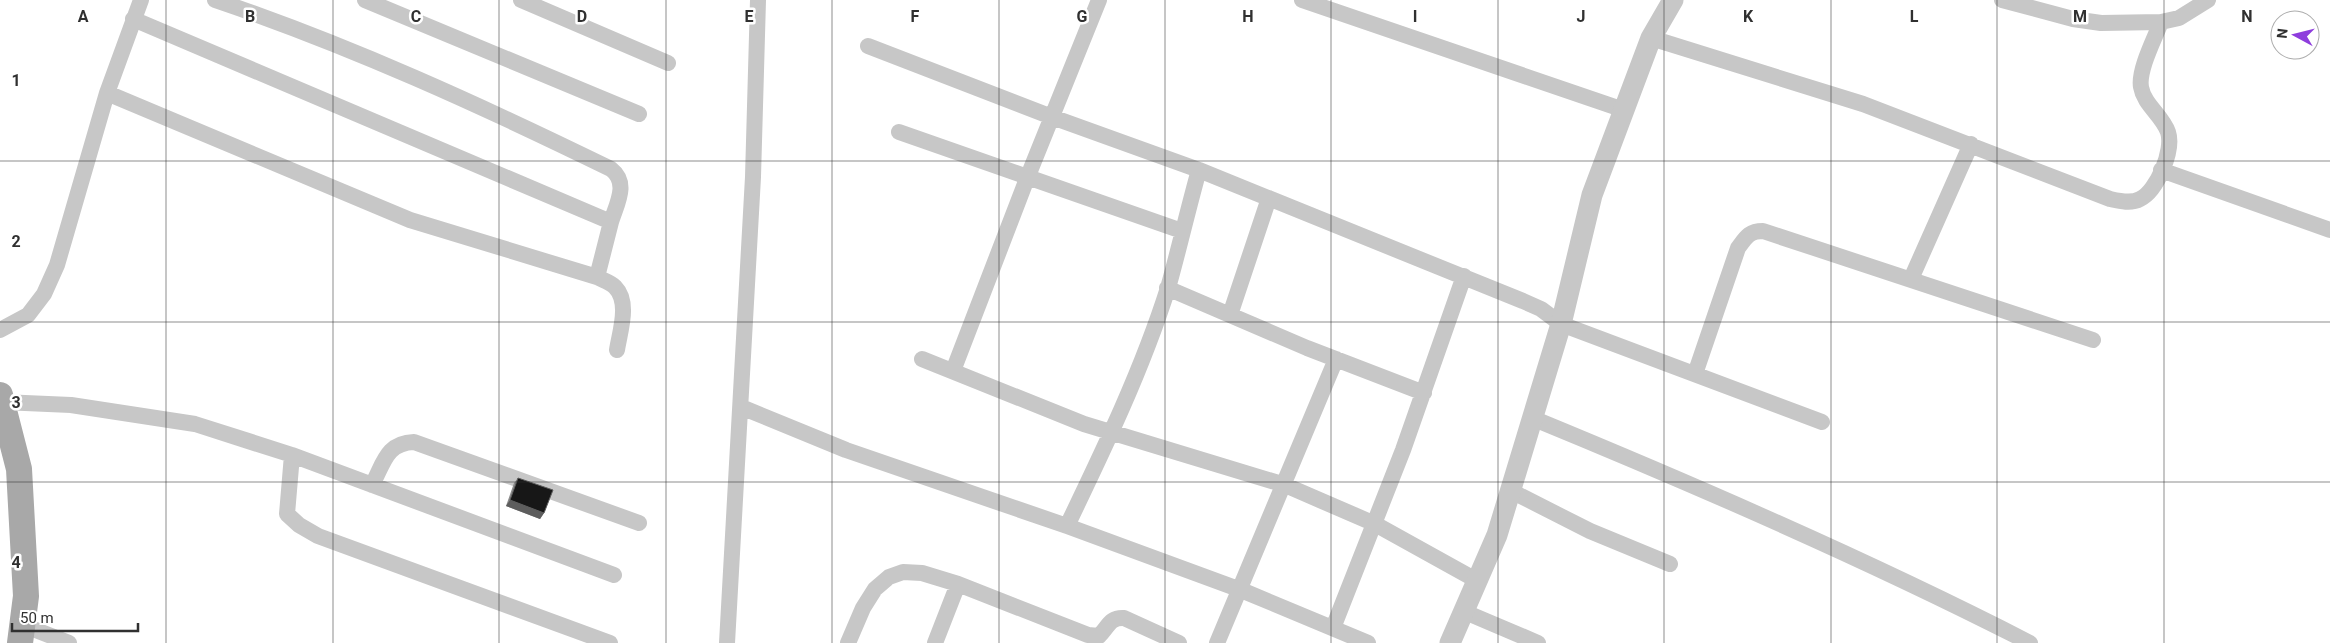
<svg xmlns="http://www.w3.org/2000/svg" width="2330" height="643" viewBox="0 0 2330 643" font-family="Roboto,sans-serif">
<rect width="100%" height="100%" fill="#fff"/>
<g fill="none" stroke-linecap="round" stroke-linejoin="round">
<path stroke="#c7c7c7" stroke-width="16" d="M215,0C351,46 482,106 611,169C629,183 617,203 611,222
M365,0L639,114
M521,0L668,63
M1302,0L1624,110
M2002,0L2073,19L2101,23L2161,22L2179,18L2208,0
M133,19L611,222L597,277C602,280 610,282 615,287C630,302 620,331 617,350
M1651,38L1863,104L2110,199C2119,201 2131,204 2140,199C2157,191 2174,150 2168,132C2162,115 2144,105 2141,87C2138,70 2155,38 2161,22
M868,46L1052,117L1199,170L1523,301L1541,309L1561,324L1822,422
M107,93L410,220L597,277
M899,132L1182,231
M2161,170L2330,230
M1911,279L1971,144
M1167,288L1307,348L1424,393
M1230,315L1269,198
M0,330L28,315L44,294L57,265L107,93L141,0
M922,359L1084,424L1285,485L1375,524L1476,580
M953,371L1028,176L1099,0
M1695,374L1738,248C1746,237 1749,231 1763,231L2093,340
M2,402L71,405L195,424L292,455L614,575
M741,407L846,450L1067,526L1241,590L1368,643
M1532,418C1700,487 1868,560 2030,643
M292,455L287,514L299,525L318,536L610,643
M372,485C384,463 386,443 414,442L639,523
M1511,491L1590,531L1670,564
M1067,526C1104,449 1142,370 1168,288C1179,249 1188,209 1199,170
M1465,612L1538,643
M23,625L69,643
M1333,628L1403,450L1464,276
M727,643L753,177L758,0
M848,643L863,608L875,589L889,577L903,572L922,573L958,584L1088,635L1099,636C1108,627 1110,617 1124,618L1179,643
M935,643L958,584
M1217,643L1336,359"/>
<path stroke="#c7c7c7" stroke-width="21" d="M1450,643L1497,535L1561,324L1592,195L1651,38L1673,0"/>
<path stroke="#a8a8a8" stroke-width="26" d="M0,395L19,469L26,596L20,643"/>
</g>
<path fill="#8b8b8b" d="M518,478L544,513L540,519L506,506L514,483Z"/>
<path fill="#5d5d5d" d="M510,500L544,513L540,519L506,506Z"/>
<path fill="#171717" stroke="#5d5d5d" d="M518,478L553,490L544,513L510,500Z"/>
<path fill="none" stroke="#303030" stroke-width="1" stroke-opacity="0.55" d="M166,0V643M333,0V643M499,0V643M666,0V643M832,0V643M999,0V643M1165,0V643M1331,0V643M1498,0V643M1664,0V643M1831,0V643M1997,0V643M2164,0V643M0,161H2330M0,322H2330M0,482H2330"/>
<g font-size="16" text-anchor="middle" font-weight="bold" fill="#303030" stroke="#fff" stroke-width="5" stroke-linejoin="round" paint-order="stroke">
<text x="83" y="22">A</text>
<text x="250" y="22">B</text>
<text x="416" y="22">C</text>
<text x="582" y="22">D</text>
<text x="749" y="22">E</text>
<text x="915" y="22">F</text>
<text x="1082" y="22">G</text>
<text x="1248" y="22">H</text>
<text x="1415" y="22">I</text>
<text x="1581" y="22">J</text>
<text x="1748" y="22">K</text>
<text x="1914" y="22">L</text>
<text x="2080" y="22">M</text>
<text x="2247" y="22">N</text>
<text x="16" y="86">1</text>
<text x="16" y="247">2</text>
<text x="16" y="408">3</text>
<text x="16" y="568">4</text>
</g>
<g transform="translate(2295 35) rotate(277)"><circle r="24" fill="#ffffff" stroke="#acacac"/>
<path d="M0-4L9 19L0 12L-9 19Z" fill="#8e3ddd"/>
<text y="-8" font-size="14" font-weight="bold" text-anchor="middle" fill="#303030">N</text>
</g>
<path d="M12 623v8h126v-8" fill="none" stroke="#303030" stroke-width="2.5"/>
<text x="20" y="623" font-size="15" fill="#303030" stroke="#ffffff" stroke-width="4" paint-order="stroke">50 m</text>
</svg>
